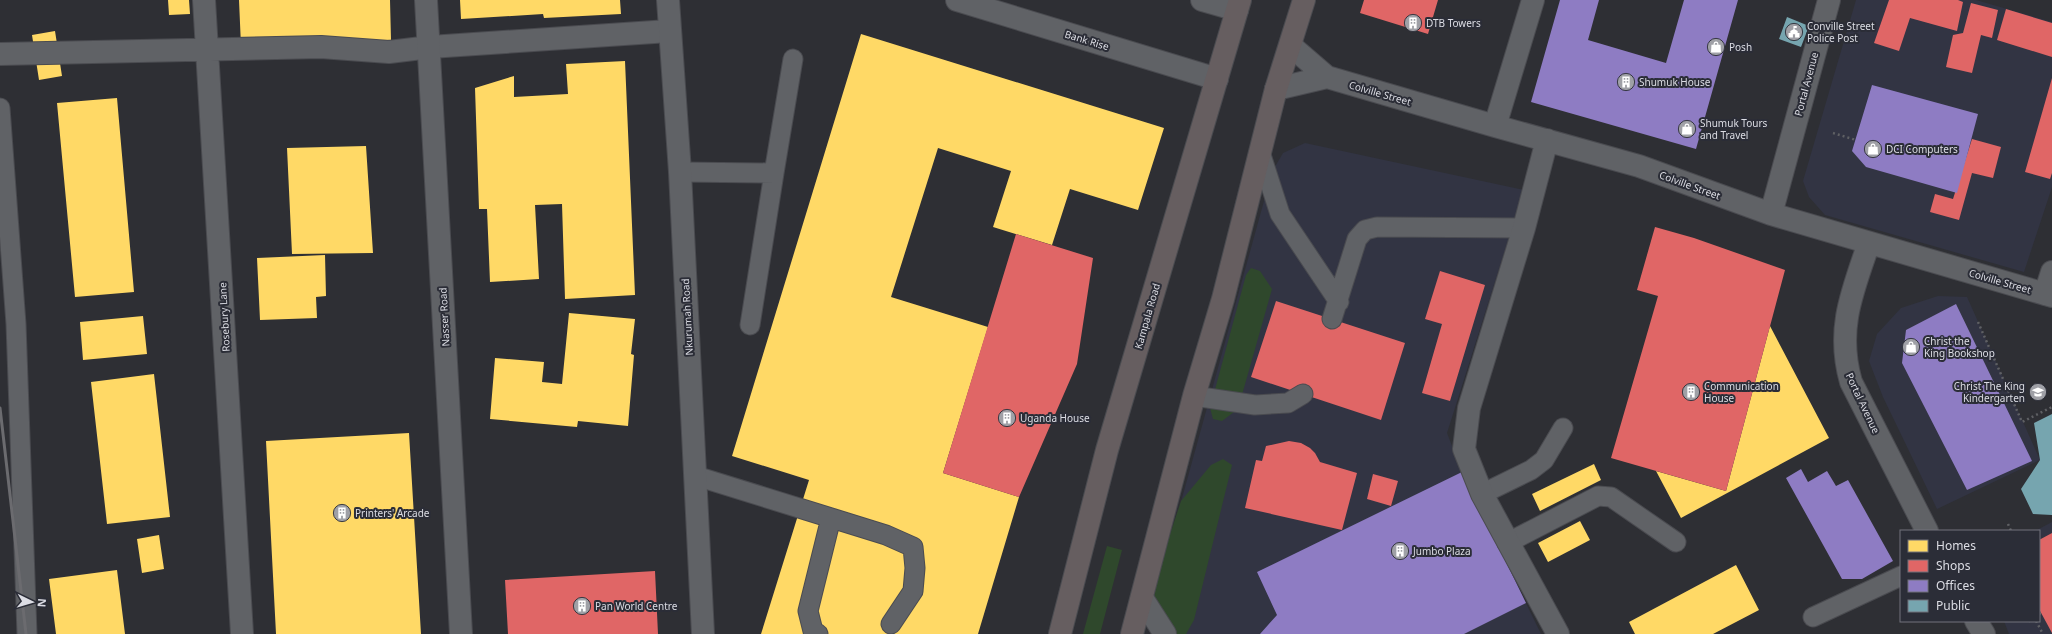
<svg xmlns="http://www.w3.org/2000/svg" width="2052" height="634" viewBox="0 0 2052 634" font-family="'Noto Sans',sans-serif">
<rect width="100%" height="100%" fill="#2e2f34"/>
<path fill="#323443" d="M1856,0H1976L2052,22V187L2024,272L1825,215L1809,197L1803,181Z
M1305,143L1524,190L1447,433L1462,472L1541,634H1157L1149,618L1272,172L1283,153Z
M1938,296L1967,297L2040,460L1937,509L1883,397L1869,361L1877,334L1901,308Z
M2052,522V634H2009L2004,621H2039V531H2035Z"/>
<path fill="#2f482c" d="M1251,268L1260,271L1272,289L1238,409L1222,421L1213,419L1210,408L1246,275Z
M1223,459L1232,465L1194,620L1186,634H1157L1150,595L1181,501L1211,465Z
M1107,546L1122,550L1100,634H1083Z"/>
<path fill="#ffd966" d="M168,0H189L190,14L169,15Z
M239,0H390L391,40L241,46Z
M460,0H620L621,14L544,18L543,14L461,19Z
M55,31L62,76L39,80L32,35Z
M861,34L1164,128L1138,210L1070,189L1052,245L993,227L1011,171L938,148L891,297L988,327L943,473L1019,497L978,634H761L809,480L732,456Z
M625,61L635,295L565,299L562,204L535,205L539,279L490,282L487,209H479L475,88L514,76V97L568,94L566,64Z
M117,98L134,292L75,297L57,103Z
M366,146L373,253L292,254L287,148Z
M325,255L326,296L316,297L317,318L260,320L257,258Z
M569,313L635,319L631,354L634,355L628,426L578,421L577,427L490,419L495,358L544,362L542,382L562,384Z
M143,316L147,354L83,360L80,322Z
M1770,326L1829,438L1681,518L1656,471L1726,491Z
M154,374L170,517L107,524L91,382Z
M409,433L421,634H276L266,441Z
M1594,464L1601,480L1540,511L1532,494Z
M1580,521L1590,540L1548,562L1538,543Z
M159,535L164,569L142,573L137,539Z
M1736,565L1759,610L1713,634H1635L1629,622Z
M117,570L125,634H56L49,579Z"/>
<path fill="#e06666" d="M1364,0H1438L1428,34L1360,13Z
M1889,0H1958L1963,2L1957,31L1910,18L1899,51L1874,43Z
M1971,3L1998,10L1992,38L1981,35L1972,73L1946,67L1953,35L1963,33Z
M2006,9L2052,23V57L1997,40Z
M2052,78V173L2050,179L2025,172Z
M1972,139L2001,147L1993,178L1972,173L1959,220L1930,212L1935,194L1953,199Z
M1655,227L1694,238L1785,270L1726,491L1611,458L1658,296L1637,290Z
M1016,234L1093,258L1077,364L1019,497L943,473Z
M1440,271L1485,285L1450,401L1422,393L1442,324L1425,319Z
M1276,301L1405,343L1381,420L1251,377Z
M1289,441L1301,443L1310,448L1315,453L1320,462L1357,473L1342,530L1245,508L1256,460L1262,461L1266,446Z
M1373,474L1398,481L1391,506L1367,499Z
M2052,533V633L2039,609V540Z
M655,571L658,634H508L505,580Z"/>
<path fill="#8e7cc3" d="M1560,0H1599L1588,40L1666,63L1684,0H1738L1696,149L1531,102Z
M1872,85L1978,114L1957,193L1866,167L1852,151Z
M1956,304L2032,461L1967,490L1902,363L1906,330Z
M1801,469L1808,482L1827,471L1836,486L1848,480L1893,561L1862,579H1842L1786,478Z
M1462,472L1526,603L1464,634H1260L1277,615L1257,572Z"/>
<path fill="#76a5af" d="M1787,17L1809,26L1801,47L1779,39Z
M2052,414V515L2033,514L2021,489L2040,460L2034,423Z"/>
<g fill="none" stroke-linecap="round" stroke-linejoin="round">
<defs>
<path id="service" d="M0,108L16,324L27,634
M1260,152L1280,214L1339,302
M680,172L774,173L793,59
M1332,319L1357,239L1365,230L1377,227L1524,228
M750,325L774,173
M1194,396L1255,405L1288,403L1303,394
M696,476L886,535L913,547L915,568L913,591L891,624
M1482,494L1531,470L1544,460L1563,428
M1507,543L1598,496L1611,497L1676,542
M1813,617L1901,576
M818,634L813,631L808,611L831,518"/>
<path id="minor" d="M204,0L242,634
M957,0L1217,79
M1202,0L1237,10
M1291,46L1327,77L1495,126L1639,166L1771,214L2052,296
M0,54L321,47L389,52L430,47L669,31
M1276,89L1327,77
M1495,126L1533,0
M1547,140L1524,228L1469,408L1464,449L1482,494L1558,634
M1771,214L1829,0
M1869,243C1852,292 1836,330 1851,382L1927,531
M2045,294L2052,272
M1142,598L1165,634
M1976,621L1984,634"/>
<path id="tertiary" d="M426,0L461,634
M668,0L680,172L703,634"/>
<path id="primary" d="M1060,634L1107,450L1240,0
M1132,634L1194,396L1223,299L1276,89L1304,0"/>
</defs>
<use href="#service" stroke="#4a4b50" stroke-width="21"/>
<use href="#minor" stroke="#4a4b50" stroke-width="24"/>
<use href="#tertiary" stroke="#4a4b50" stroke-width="24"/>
<use href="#primary" stroke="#4a4b50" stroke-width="24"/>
<path stroke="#5f6064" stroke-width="2.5" stroke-dasharray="2 3" stroke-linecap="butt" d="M1833,133L1856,140
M1978,322L2022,422L2052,407
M2008,524L2011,531
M2039,614L2041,613
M2029,621H2030
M2036,621L2043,634"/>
<use href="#service" stroke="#606266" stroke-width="19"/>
<use href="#minor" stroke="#606266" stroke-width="22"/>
<use href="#tertiary" stroke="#606266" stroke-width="22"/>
<use href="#primary" stroke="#665e60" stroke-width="22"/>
<path stroke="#6b6b6f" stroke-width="3" d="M0,408L26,634"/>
</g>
<defs>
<symbol id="building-disc" viewBox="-11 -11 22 22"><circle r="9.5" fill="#9fa0a6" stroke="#2b2d37"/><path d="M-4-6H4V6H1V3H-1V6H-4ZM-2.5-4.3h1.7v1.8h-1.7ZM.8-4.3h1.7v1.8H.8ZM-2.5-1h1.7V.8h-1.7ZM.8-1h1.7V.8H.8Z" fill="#fff"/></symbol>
<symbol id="civic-disc" viewBox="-11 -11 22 22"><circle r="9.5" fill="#9fa0a6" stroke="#2b2d37"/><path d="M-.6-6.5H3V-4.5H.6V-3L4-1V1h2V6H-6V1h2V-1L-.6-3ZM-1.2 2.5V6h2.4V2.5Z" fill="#fff"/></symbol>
<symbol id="shop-disc" viewBox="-11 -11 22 22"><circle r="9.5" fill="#9fa0a6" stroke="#2b2d37"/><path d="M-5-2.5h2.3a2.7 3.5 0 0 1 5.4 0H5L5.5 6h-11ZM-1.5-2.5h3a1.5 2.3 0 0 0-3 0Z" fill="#fff"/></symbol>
<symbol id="school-disc" viewBox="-11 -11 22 22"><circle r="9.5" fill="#9fa0a6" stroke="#2b2d37"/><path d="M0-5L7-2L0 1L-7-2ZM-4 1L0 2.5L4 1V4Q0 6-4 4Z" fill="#fff"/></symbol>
</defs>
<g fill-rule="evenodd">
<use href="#building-disc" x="1403" y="13" width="20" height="20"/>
<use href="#civic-disc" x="1784" y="22" width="20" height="20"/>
<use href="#shop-disc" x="1706" y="37" width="20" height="20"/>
<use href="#building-disc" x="1616" y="72" width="20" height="20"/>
<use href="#shop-disc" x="1677" y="119" width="20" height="20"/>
<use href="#shop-disc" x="1863" y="139" width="20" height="20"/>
<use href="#shop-disc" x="1901" y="337" width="20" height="20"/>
<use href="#building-disc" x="1681" y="382" width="20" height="20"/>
<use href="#school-disc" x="2028" y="382" width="20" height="20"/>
<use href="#building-disc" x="997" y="408" width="20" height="20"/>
<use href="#building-disc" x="332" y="503" width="20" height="20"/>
<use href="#building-disc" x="1390" y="541" width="20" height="20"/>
<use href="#building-disc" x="572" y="596" width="20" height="20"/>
</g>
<g text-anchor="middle" stroke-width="4" stroke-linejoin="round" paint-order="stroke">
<g font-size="10" fill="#dcdde4" stroke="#2b2d37" text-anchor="start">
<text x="1426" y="27">DTB Towers</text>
<text x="1807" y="30">Conville Street<tspan x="1807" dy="12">Police Post</tspan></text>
<text x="1729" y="51">Posh</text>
<text x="1639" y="86">Shumuk House</text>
<text x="1700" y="127">Shumuk Tours<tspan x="1700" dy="12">and Travel</tspan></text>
<text x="1886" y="153">DCI Computers</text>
<text x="1924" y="345">Christ the<tspan x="1924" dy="12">King Bookshop</tspan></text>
<text x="1704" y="390">Communication<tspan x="1704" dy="12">House</tspan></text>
<text x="2025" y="390" text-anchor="end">Christ The King<tspan x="2025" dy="12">Kindergarten</tspan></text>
<text x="1020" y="422">Uganda House</text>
<text x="355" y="517">Printers' Arcade</text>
<text x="1413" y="555">Jumbo Plaza</text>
<text x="595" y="610">Pan World Centre</text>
</g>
<g font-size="10" fill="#dcdde4" stroke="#2b2d37">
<text transform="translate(1087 40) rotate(17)" y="4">Bank Rise</text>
<text transform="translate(1806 84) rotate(-75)" y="4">Portal Avenue</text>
<text transform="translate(1380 93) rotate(16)" y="4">Colville Street</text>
<text transform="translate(1690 185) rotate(20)" y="4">Colville Street</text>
<text transform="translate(2000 281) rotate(16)" y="4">Colville Street</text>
<text transform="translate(1147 316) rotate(-74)" y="4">Kampala Road</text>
<text transform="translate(224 317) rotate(-93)" y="4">Rosebury Lane</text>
<text transform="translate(444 317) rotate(-93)" y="4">Nasser Road</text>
<text transform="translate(687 317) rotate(-93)" y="4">Nkurumah Road</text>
<text transform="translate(1863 403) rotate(65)" y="4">Portal Avenue</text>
</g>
</g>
<rect x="1900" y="530" width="140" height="92" fill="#2b2d37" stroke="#72737c"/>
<rect x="1908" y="540" width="20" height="12" fill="#ffd966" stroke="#72737c"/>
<text x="1936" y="550" font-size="12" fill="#dcdde4">Homes</text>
<rect x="1908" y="560" width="20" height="12" fill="#e06666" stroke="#72737c"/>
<text x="1936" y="570" font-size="12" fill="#dcdde4">Shops</text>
<rect x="1908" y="580" width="20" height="12" fill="#8e7cc3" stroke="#72737c"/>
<text x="1936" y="590" font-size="12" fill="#dcdde4">Offices</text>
<rect x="1908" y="600" width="20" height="12" fill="#76a5af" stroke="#72737c"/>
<text x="1936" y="610" font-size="12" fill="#dcdde4">Public</text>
<g transform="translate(32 602) rotate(95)" stroke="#2b2d37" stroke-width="3" paint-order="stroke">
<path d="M0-3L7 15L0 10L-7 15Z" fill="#dcdde4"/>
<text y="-6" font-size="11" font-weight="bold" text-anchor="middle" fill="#dcdde4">N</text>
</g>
</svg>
